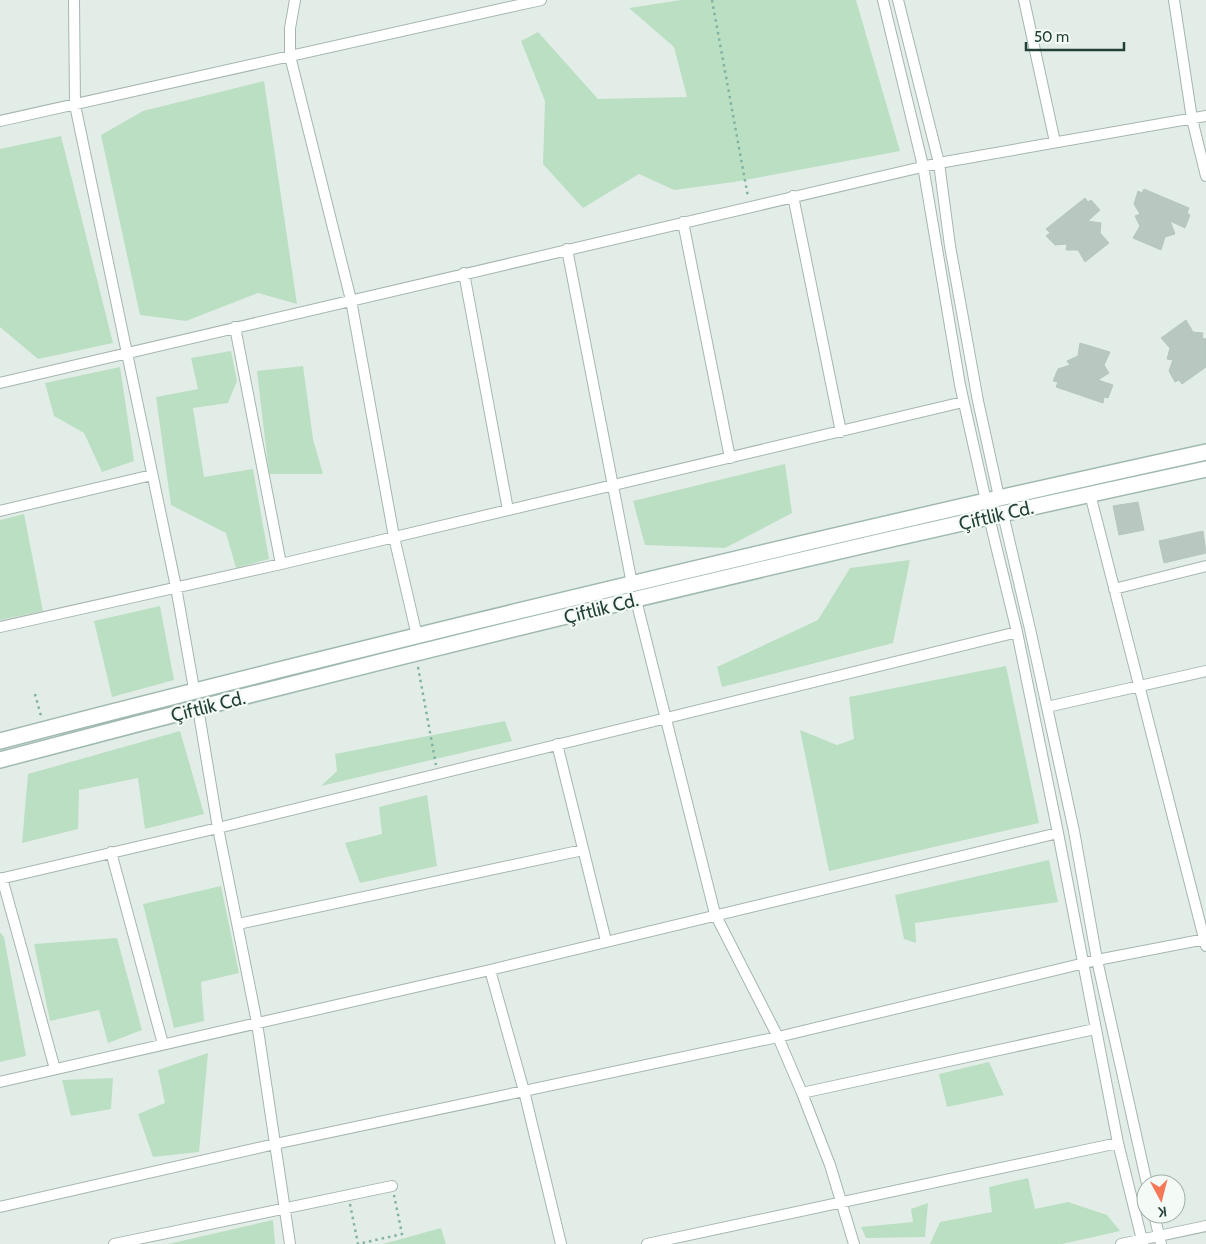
<svg xmlns="http://www.w3.org/2000/svg" width="1206" height="1244" viewBox="0 0 1206 1244" font-family="Cabin,sans-serif">
<rect width="100%" height="100%" fill="#e3ede8"/>
<path fill="#bbdfc3" d="M681,0H856L900,151L734,182L674,190L639,174L583,208L543,164L545,101L521,41L538,32L598,99L687,97L674,47L629,8Z
M264,81L297,304L258,293L186,321L140,315L101,135L143,111Z
M61,136L113,343L38,359L0,327V149Z
M231,351L237,381L228,403L193,408L204,477L253,469L269,559L236,568L226,533L171,505L156,397L198,389L191,358Z
M303,366L313,439L323,474H269L257,371Z
M120,367L134,461L102,472L84,433L54,416L45,383Z
M785,464L792,513L725,548L645,545L633,501Z
M24,514L43,611L0,620V520Z
M910,560L893,643L722,687L717,667L818,620L850,568Z
M160,606L174,680L112,697L94,621Z
M1006,666L1039,823L829,871L800,730L837,745L854,739L849,697Z
M505,721L512,741L321,786L337,771L335,754Z
M180,731L204,814L145,829L138,778L79,790L78,829L22,843L28,774Z
M427,795L437,866L360,883L345,843L382,834L379,807Z
M1049,860L1058,902L915,923L916,943L904,939L895,895Z
M221,886L239,973L201,982L204,1021L174,1028L143,904Z
M0,932L4,937L26,1056L0,1062Z
M117,938L142,1030L108,1043L99,1010L50,1021L34,944Z
M208,1053L199,1152L153,1157L138,1114L165,1103L158,1070Z
M989,1062L1004,1095L947,1107L939,1074Z
M113,1078L111,1109L71,1116L62,1080Z
M1028,1178L1035,1209L1068,1202L1107,1215L1120,1231L1062,1244H930L940,1222L992,1212L989,1187Z
M928,1203L925,1237L866,1238L861,1227L913,1222L911,1209Z
M273,1220L275,1244H168Z
M441,1228L446,1244H383Z"/>
<path fill="#b8c8c1" stroke="#b5c7bf" d="M1144,189L1189,208L1187,213L1190,215L1185,228L1170,221L1175,234L1165,237L1161,250L1133,238L1140,226L1135,216L1140,214L1134,204L1138,191L1142,193Z
M1085,198L1088,202L1091,200L1100,210L1088,221L1101,223L1100,233L1109,243L1085,262L1078,250H1066L1067,244L1055,245L1046,236L1050,233L1046,229Z
M1186,320L1193,332L1203,333L1202,338L1206,339V367L1182,384L1179,380L1175,382L1169,371L1173,360L1167,359L1170,348L1161,338Z
M1080,343L1110,352L1104,365L1109,373L1098,380L1113,385L1108,398L1104,397L1103,403L1056,387L1058,382L1053,381L1058,369L1070,365L1067,361L1078,356Z
M1138,502L1144,530L1119,535L1113,506Z
M1203,531L1206,553L1164,563L1159,541Z"/>
<g fill="none" stroke-linecap="round" stroke-linejoin="round">
<defs>
<path id="street" d="M74,0L75,105L176,587L194,689
M295,0L290,28V56L351,300L394,537L417,636
M883,0L923,166L960,385L986,501
M898,0L939,163L950,246L978,401L999,497
M1024,0L1055,142
M1174,0L1192,119L1206,176
M0,121L541,0
M793,196L841,432
M683,222L730,458
M567,249L632,584
M464,273L508,510
M235,327L281,564
M0,383L939,163L1206,116
M1090,494L1206,946
M0,511L152,475
M1003,514L1030,629L1074,831L1097,960L1147,1184
M989,517L1017,632L1058,833L1118,1143L1143,1244
M1114,589L1206,566
M636,600L715,914L778,1037L802,1093L830,1165L854,1244
M0,627L281,564L963,402
M1047,707L1206,671
M557,744L606,941
M111,852L163,1044
M2,878L55,1069
M0,879L218,828L198,708
M238,924L583,850
M490,970L524,1091L561,1244
M0,1082L490,970L1058,833
M802,1093L1095,1029
M0,1207L275,1144L778,1037L1097,960L1206,939
M1154,1214L1161,1244
M114,1244L392,1186
M290,1244L257,1023L218,828L1017,632
M647,1244L1118,1143
M1121,1244L1206,1226"/>
<path id="secondary" d="M0,741C155,700 310,662 465,624C712,564 958,506 1206,452
M0,760C400,654 802,556 1206,469"/>
</defs>
<use href="#street" stroke="#a5b6af" stroke-width="12"/>
<use href="#secondary" stroke="#a1bab0" stroke-width="18"/>
<path stroke="#82b2a1" stroke-width="2.5" stroke-dasharray="2.5 4" stroke-linecap="butt" d="M712,0L748,197
M418,667L436,765
M35,694L41,716
M350,1204L358,1244L402,1234L394,1195"/>
<use href="#street" stroke="#fff" stroke-width="10"/>
<use href="#secondary" stroke="#fff" stroke-width="15"/>
</g>
<g text-anchor="middle" stroke-width="4.5" stroke-linejoin="round" paint-order="stroke">
<g font-size="19" fill="#224036" stroke="#f4faf6">
<text transform="translate(996 515) rotate(-13)" y="7">Çiftlik Cd.</text>
<text transform="translate(601 608) rotate(-14)" y="7">Çiftlik Cd.</text>
<text transform="translate(208 706) rotate(-14)" y="7">Çiftlik Cd.</text>
</g>
</g>
<g transform="translate(1161 1199) rotate(173)"><circle r="24" fill="#f4faf6" stroke="#a0b0a9"/>
<path d="M0-4L9 19L0 12L-9 19Z" fill="#f77857"/>
<text y="-8" font-size="14" font-weight="bold" text-anchor="middle" fill="#224036">K</text>
</g>
<path d="M1026 42v8h98v-8" fill="none" stroke="#224036" stroke-width="2.5"/>
<text x="1034" y="42" font-size="15" fill="#224036" stroke="#f4faf6" stroke-width="4" paint-order="stroke">50 m</text>
</svg>
